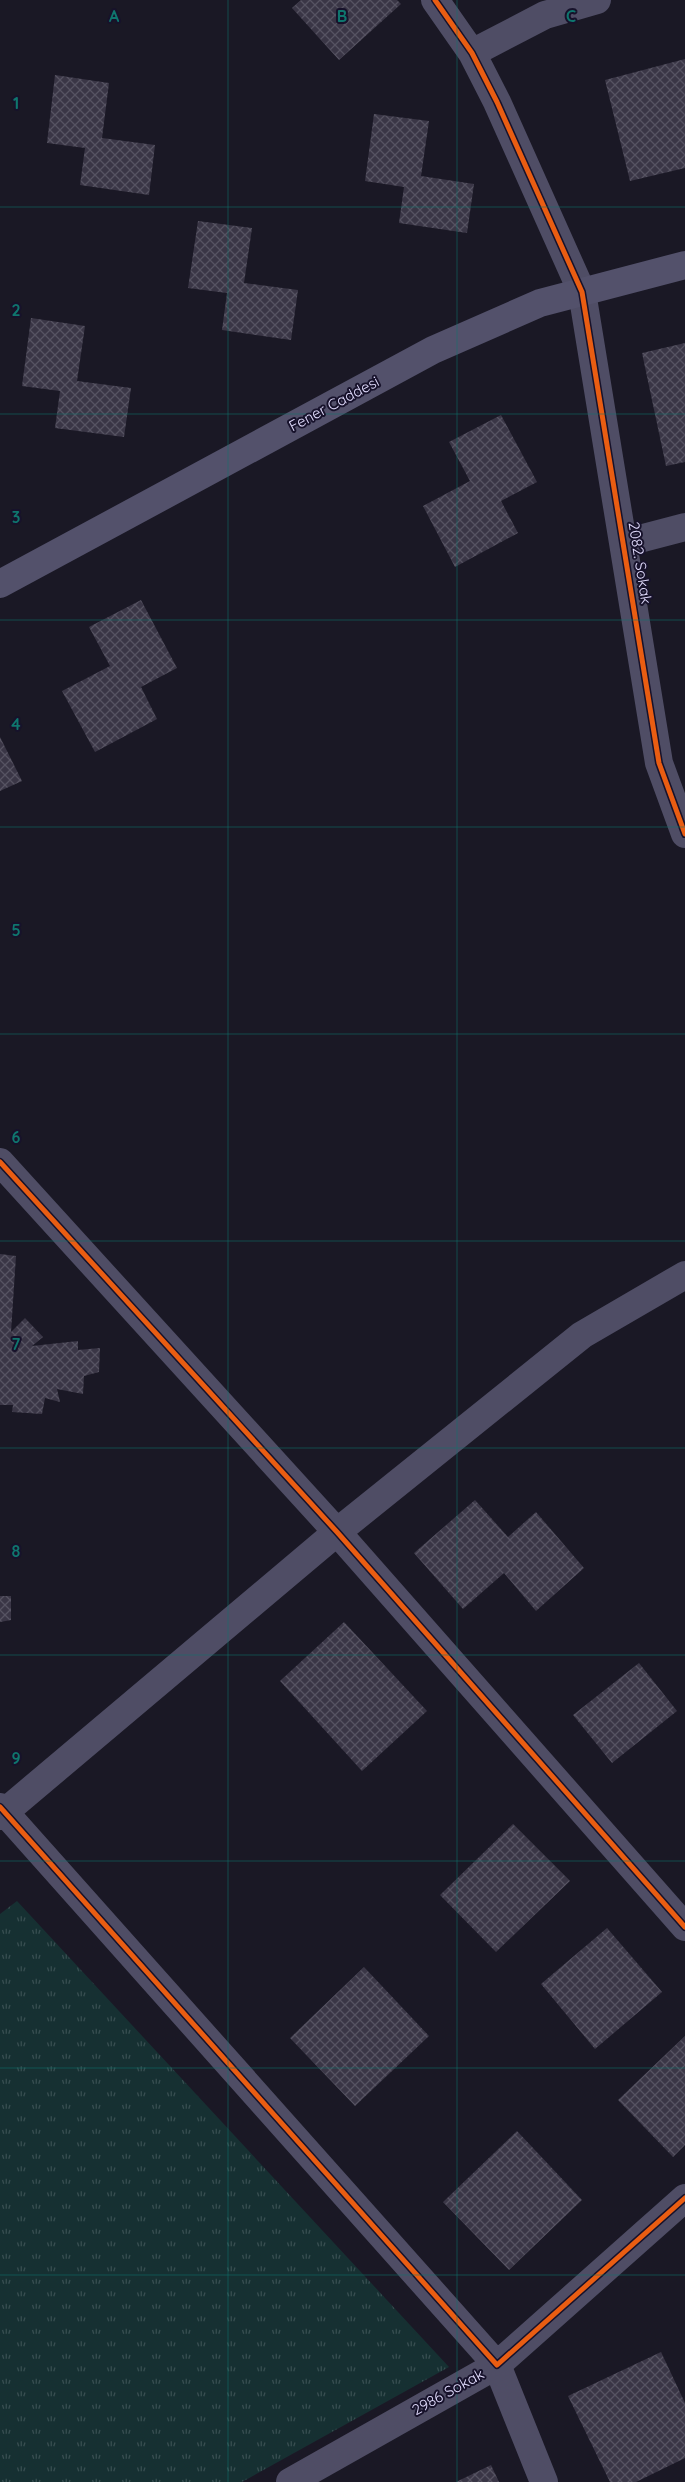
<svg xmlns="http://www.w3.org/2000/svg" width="685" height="2482" viewBox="0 0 685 2482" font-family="Quicksand,sans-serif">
<defs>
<pattern id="grass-tufts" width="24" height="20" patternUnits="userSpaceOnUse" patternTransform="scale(1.25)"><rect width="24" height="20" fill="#163032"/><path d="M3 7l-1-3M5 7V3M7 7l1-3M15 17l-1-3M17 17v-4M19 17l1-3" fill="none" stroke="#384e51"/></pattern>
<pattern id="building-cross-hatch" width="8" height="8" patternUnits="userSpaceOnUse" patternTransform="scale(1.25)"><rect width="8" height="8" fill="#3a3646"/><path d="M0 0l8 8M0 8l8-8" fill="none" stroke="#565362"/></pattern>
</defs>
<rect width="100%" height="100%" fill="#1a1825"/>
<path fill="url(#grass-tufts)" d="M17,1901L449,2367L242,2482H0V1914Z"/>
<path fill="url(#building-cross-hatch)" d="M301,0H397L401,4L339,60L292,8Z
M685,59V168L630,181L605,80Z
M55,75L109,83L102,138L155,145L149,195L80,185L85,148L47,143Z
M374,114L429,121L421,176L474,184L467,233L399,223L404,187L365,181Z
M198,221L252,228L244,283L298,290L291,340L222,330L227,293L188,288Z
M31,318L85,326L77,381L131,388L124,437L55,428L60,391L22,386Z
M685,343V462L666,466L642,353Z
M501,415L537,482L501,501L518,533L455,567L423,506L470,481L449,442Z
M141,600L177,668L141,687L157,719L95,752L62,691L110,666L89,627Z
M0,737L22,781L0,791Z
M0,1254L16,1256L11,1332L25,1318L43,1337L32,1346L78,1341V1350L100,1348L99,1372L84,1376L83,1394L57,1389L60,1402L45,1398L42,1414L12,1412L13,1405H0Z
M475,1500L508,1537L536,1512L584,1568L536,1611L504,1573L463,1609L414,1553Z
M0,1596H11V1620L0,1622Z
M344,1622L427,1711L362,1771L280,1681Z
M639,1663L677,1711L612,1763L573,1715Z
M513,1824L570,1881L496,1952L440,1895Z
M607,1928L662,1992L595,2049L541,1984Z
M364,1967L429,2036L355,2106L290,2038Z
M685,2036V2145L673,2157L618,2100Z
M517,2131L582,2200L509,2270L443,2202Z
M661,2352L685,2403V2458L636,2482H610L568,2396Z
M491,2465L499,2482H456Z"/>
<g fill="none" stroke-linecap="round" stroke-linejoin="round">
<path stroke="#4f4d65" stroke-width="28" d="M435,0L472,53L497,102L582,292L659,763L685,834
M472,53L545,15L597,0
M624,543L685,527
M0,1162L337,1532L685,1927
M0,1807L497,2365L685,2198
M0,1816L337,1532L582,1335L685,1275
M290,2482L497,2365L544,2482"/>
<path stroke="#53516b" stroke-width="28" d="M0,584L433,350L540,303L685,265"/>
<defs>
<path id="cycleway" d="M435,0L472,53L497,102L582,292L659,763L685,834
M0,1162L337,1532L685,1927
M0,1807L497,2365L685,2198"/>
</defs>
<use href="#cycleway" stroke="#17122b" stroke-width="8"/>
<use href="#cycleway" stroke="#e95d12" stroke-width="5"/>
</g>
<path fill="none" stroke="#0f766e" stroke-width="1" stroke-opacity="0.55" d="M228,0V2482M457,0V2482M0,207H685M0,414H685M0,620H685M0,827H685M0,1034H685M0,1241H685M0,1448H685M0,1655H685M0,1861H685M0,2068H685M0,2275H685"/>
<g text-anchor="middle" stroke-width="4" stroke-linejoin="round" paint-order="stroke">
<g font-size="15" fill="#e2ddfe" stroke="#17122b">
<text transform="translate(334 404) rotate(-28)" y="5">Fener Caddesi</text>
<text transform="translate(640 563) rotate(81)" y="5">2082. Sokak</text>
<text transform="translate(448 2392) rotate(-29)" y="5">2986 Sokak</text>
</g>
</g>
<g font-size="16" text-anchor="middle" font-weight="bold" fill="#0f766e" stroke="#17122b" stroke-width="4" stroke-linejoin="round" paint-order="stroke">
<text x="114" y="22">A</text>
<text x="342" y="22">B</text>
<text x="571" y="22">C</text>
<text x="16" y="109">1</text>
<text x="16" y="316">2</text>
<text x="16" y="523">3</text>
<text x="16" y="730">4</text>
<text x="16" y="936">5</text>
<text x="16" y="1143">6</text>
<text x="16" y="1350">7</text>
<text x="16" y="1557">8</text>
<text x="16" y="1764">9</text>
</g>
</svg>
